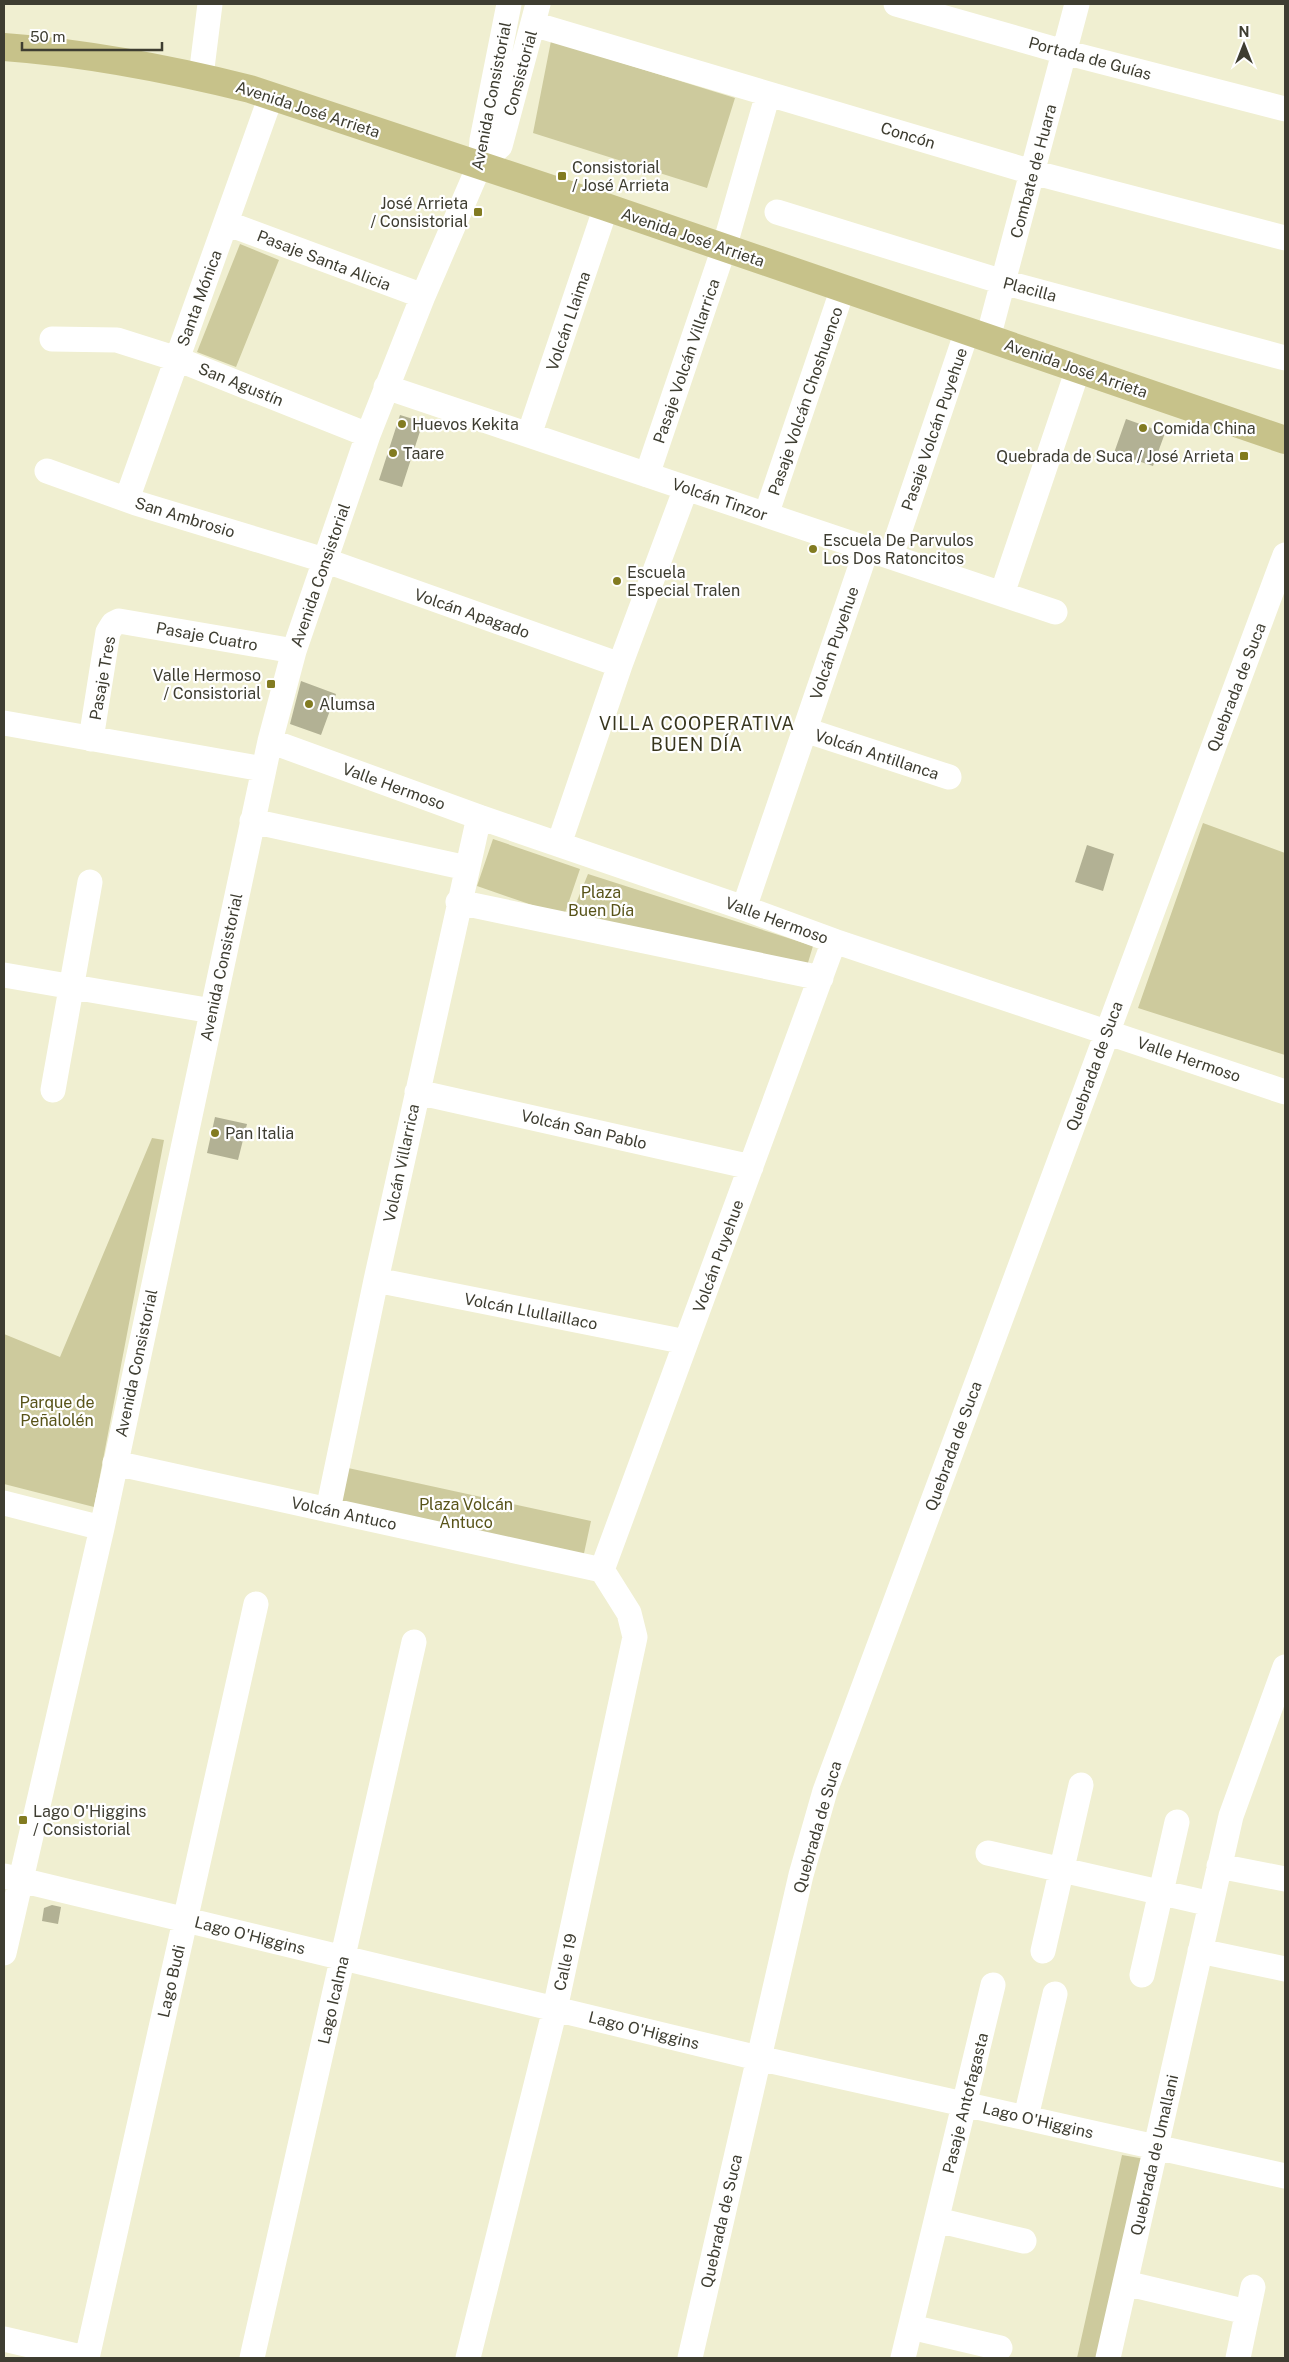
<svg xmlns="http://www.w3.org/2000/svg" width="1289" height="2362" viewBox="0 0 1289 2362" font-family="'Public Sans',sans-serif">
<rect width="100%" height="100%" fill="#f0efd1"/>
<path fill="#cdca9d" d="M551,41L735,98L707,188L533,133Z
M240,244L279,260L236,367L197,352Z
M1203,823L1285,853V1055L1138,1008Z
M493,839L580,869L564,916L477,886Z
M588,874L813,946L807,966L570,918Z
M152,1138L164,1140L94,1507L4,1484V1334L60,1357Z
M348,1468L591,1521L583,1558L340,1504Z
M1122,2155L1145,2159L1096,2358H1077Z"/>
<path fill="#b2b194" d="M400,415L423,422L402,487L379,480Z
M1126,419L1165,433L1153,466L1114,453Z
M301,681L336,694L321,735L290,724Z
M1087,845L1114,854L1103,891L1075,882Z
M215,1117L247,1124L238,1160L207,1153Z
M52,1905L61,1907L58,1924L42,1921L44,1908Z"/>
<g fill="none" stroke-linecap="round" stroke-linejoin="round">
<path stroke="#fff" stroke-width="25" d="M896,4L1064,52L1285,109
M533,24L1032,172L1285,238
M201,76L210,4
M480,164L500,146L538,4
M777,212L1003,282L1285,358
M226,223L423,296
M988,338L1077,4
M52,339L117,340L177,359L368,435
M386,387L1055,612
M529,435L606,207
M47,471L136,503L324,560L620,665
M647,475L724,248L768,94
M127,499L271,96
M766,515L843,288
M891,556L967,331
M1002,594L1078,369
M4,723L263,769
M805,730L949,777
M91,739L108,632L113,624L119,621L294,651
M270,741L479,817L744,908L834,941L1285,1092
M252,821L467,868
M559,844L620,665L686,488
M458,902L821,978
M744,908L867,548
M4,975L212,1011
M53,1090L90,882
M417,1092L751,1167
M376,1280L686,1342
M115,1463L602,1570
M4,1503L102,1528
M328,1510L376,1280L479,817
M602,1570L834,941
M988,1853L1211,1904
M1219,1866L1285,1879
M4,1876L758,2058L1285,2176
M1043,1951L1081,1785
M1200,1951L1285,1969
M4,1953L102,1528L270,741L294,651L368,435L423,296L480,164L482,140L509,4
M1142,1975L1177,1822
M1026,2117L1055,1994
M937,2220L1024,2241
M1125,2283L1247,2312
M911,2327L1000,2348
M4,2339L85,2358
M87,2358L256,1604
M252,2358L414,1642
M468,2358L555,2009L635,1637L629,1613L602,1570
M690,2358L801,1875L825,1791L1285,555
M903,2358L993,1985
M1108,2358L1231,1816L1285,1667
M1238,2358L1253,2287"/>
<path stroke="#c7c28a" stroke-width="28" d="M4,47C87,53 170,69 250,89L606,207L1285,440"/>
</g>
<g fill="#827b21" stroke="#fff" stroke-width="2">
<rect x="557" y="171" width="10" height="10" rx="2.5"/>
<rect x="473" y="207" width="10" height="10" rx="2.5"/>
<circle cx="402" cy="424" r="5"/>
<circle cx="1143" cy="428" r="5"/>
<circle cx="393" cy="453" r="5"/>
<rect x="1239" y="451" width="10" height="10" rx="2.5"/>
<circle cx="813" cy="549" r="5"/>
<circle cx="617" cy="581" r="5"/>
<rect x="266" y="679" width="10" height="10" rx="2.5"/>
<circle cx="309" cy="704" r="5"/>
<circle cx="215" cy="1133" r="5"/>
<rect x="18" y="1815" width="10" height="10" rx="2.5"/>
</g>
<g text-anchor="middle" stroke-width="4.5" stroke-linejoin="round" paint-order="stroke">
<g font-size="16" fill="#3e3d31" stroke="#fff">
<text transform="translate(1090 58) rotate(15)" y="6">Portada de Guías</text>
<text transform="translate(520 73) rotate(-75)" y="6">Consistorial</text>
<text transform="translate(491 96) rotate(-79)" y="6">Avenida Consistorial</text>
<text transform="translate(308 109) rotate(18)" y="6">Avenida José Arrieta</text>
<text transform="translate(908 135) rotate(17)" y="6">Concón</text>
<text transform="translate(1033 171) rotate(-75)" y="6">Combate de Huara</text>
<text transform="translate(693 237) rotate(19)" y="6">Avenida José Arrieta</text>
<text transform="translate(324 260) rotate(21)" y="6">Pasaje Santa Alicia</text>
<text transform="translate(1030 289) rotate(15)" y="6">Placilla</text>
<text transform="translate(199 298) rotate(-70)" y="6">Santa Mónica</text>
<text transform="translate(568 321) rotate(-71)" y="6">Volcán Llaima</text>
<text transform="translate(686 361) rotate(-71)" y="6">Pasaje Volcán Villarrica</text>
<text transform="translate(1076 368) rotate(19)" y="6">Avenida José Arrieta</text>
<text transform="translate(241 384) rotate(22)" y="6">San Agustín</text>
<text transform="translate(805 401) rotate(-71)" y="6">Pasaje Volcán Choshuenco</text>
<text transform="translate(934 429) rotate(-71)" y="6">Pasaje Volcán Puyehue</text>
<text transform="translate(720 499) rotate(19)" y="6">Volcán Tinzor</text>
<text transform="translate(185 517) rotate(17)" y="6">San Ambrosio</text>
<text transform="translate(320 575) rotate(-71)" y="6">Avenida Consistorial</text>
<text transform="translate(472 613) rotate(19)" y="6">Volcán Apagado</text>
<text transform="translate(207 636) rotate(10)" y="6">Pasaje Cuatro</text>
<text transform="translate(834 643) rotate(-71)" y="6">Volcán Puyehue</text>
<text transform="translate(102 678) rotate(-80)" y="6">Pasaje Tres</text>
<text transform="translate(1236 687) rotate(-69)" y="6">Quebrada de Suca</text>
<text transform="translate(877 754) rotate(18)" y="6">Volcán Antillanca</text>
<text transform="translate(394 786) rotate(20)" y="6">Valle Hermoso</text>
<text transform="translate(777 920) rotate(20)" y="6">Valle Hermoso</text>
<text transform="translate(221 967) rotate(-78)" y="6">Avenida Consistorial</text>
<text transform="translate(1189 1059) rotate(19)" y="6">Valle Hermoso</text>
<text transform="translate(1094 1066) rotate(-70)" y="6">Quebrada de Suca</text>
<text transform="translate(584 1129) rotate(13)" y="6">Volcán San Pablo</text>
<text transform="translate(401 1163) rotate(-78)" y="6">Volcán Villarrica</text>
<text transform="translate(718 1256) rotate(-70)" y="6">Volcán Puyehue</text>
<text transform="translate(531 1311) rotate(11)" y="6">Volcán Llullaillaco</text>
<text transform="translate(136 1363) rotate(-78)" y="6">Avenida Consistorial</text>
<text transform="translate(953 1446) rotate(-70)" y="6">Quebrada de Suca</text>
<text transform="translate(344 1513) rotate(12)" y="6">Volcán Antuco</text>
<text transform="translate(817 1827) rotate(-74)" y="6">Quebrada de Suca</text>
<text transform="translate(250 1935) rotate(14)" y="6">Lago O'Higgins</text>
<text transform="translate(565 1962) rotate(-78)" y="6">Calle 19</text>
<text transform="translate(171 1981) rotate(-77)" y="6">Lago Budi</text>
<text transform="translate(333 2000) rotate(-77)" y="6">Lago Icalma</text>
<text transform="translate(644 2030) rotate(14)" y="6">Lago O'Higgins</text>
<text transform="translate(965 2103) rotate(-76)" y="6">Pasaje Antofagasta</text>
<text transform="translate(1038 2120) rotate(13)" y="6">Lago O'Higgins</text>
<text transform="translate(1154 2155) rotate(-77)" y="6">Quebrada de Umallani</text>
<text transform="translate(721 2221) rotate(-77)" y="6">Quebrada de Suca</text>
</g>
<g font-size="16" fill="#3e3d31" stroke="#fff" text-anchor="start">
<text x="572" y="173">Consistorial<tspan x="572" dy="18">/ José Arrieta</tspan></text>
<text x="468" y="209" text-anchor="end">José Arrieta<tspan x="468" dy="18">/ Consistorial</tspan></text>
<text x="412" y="430">Huevos Kekita</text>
<text x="1153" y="434">Comida China</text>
<text x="403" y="459">Taare</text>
<text x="1234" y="462" text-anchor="end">Quebrada de Suca / José Arrieta</text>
<text x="823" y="546">Escuela De Parvulos<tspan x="823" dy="18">Los Dos Ratoncitos</tspan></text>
<text x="627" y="578">Escuela<tspan x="627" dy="18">Especial Tralen</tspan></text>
<text x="261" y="681" text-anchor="end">Valle Hermoso<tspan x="261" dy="18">/ Consistorial</tspan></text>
<text x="319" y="710">Alumsa</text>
<text x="225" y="1139">Pan Italia</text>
<text x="33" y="1817">Lago O'Higgins<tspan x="33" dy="18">/ Consistorial</tspan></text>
</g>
<g font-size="16" fill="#585319" stroke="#fff">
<text x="601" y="898">Plaza<tspan x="601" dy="18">Buen Día</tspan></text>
<text x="57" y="1408">Parque de<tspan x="57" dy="18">Peñalolén</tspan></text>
<text x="466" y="1510">Plaza Volcán<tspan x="466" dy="18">Antuco</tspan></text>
</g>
<g font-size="18" letter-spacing="1" fill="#37351d" stroke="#fff">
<text x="697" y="730">VILLA COOPERATIVA<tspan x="697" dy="21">BUEN DÍA</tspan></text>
</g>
</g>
<rect width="1289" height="2362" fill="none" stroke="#3e3d31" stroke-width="10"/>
<g transform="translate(1244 45)" stroke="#ffffff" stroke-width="4" paint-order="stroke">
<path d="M0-4L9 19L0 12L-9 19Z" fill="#3e3d31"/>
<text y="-8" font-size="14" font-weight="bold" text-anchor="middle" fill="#3e3d31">N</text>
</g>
<path d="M22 42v8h140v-8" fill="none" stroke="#3e3d31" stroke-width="2.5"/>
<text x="30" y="42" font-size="15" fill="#3e3d31" stroke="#ffffff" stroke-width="4" paint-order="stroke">50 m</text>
</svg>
